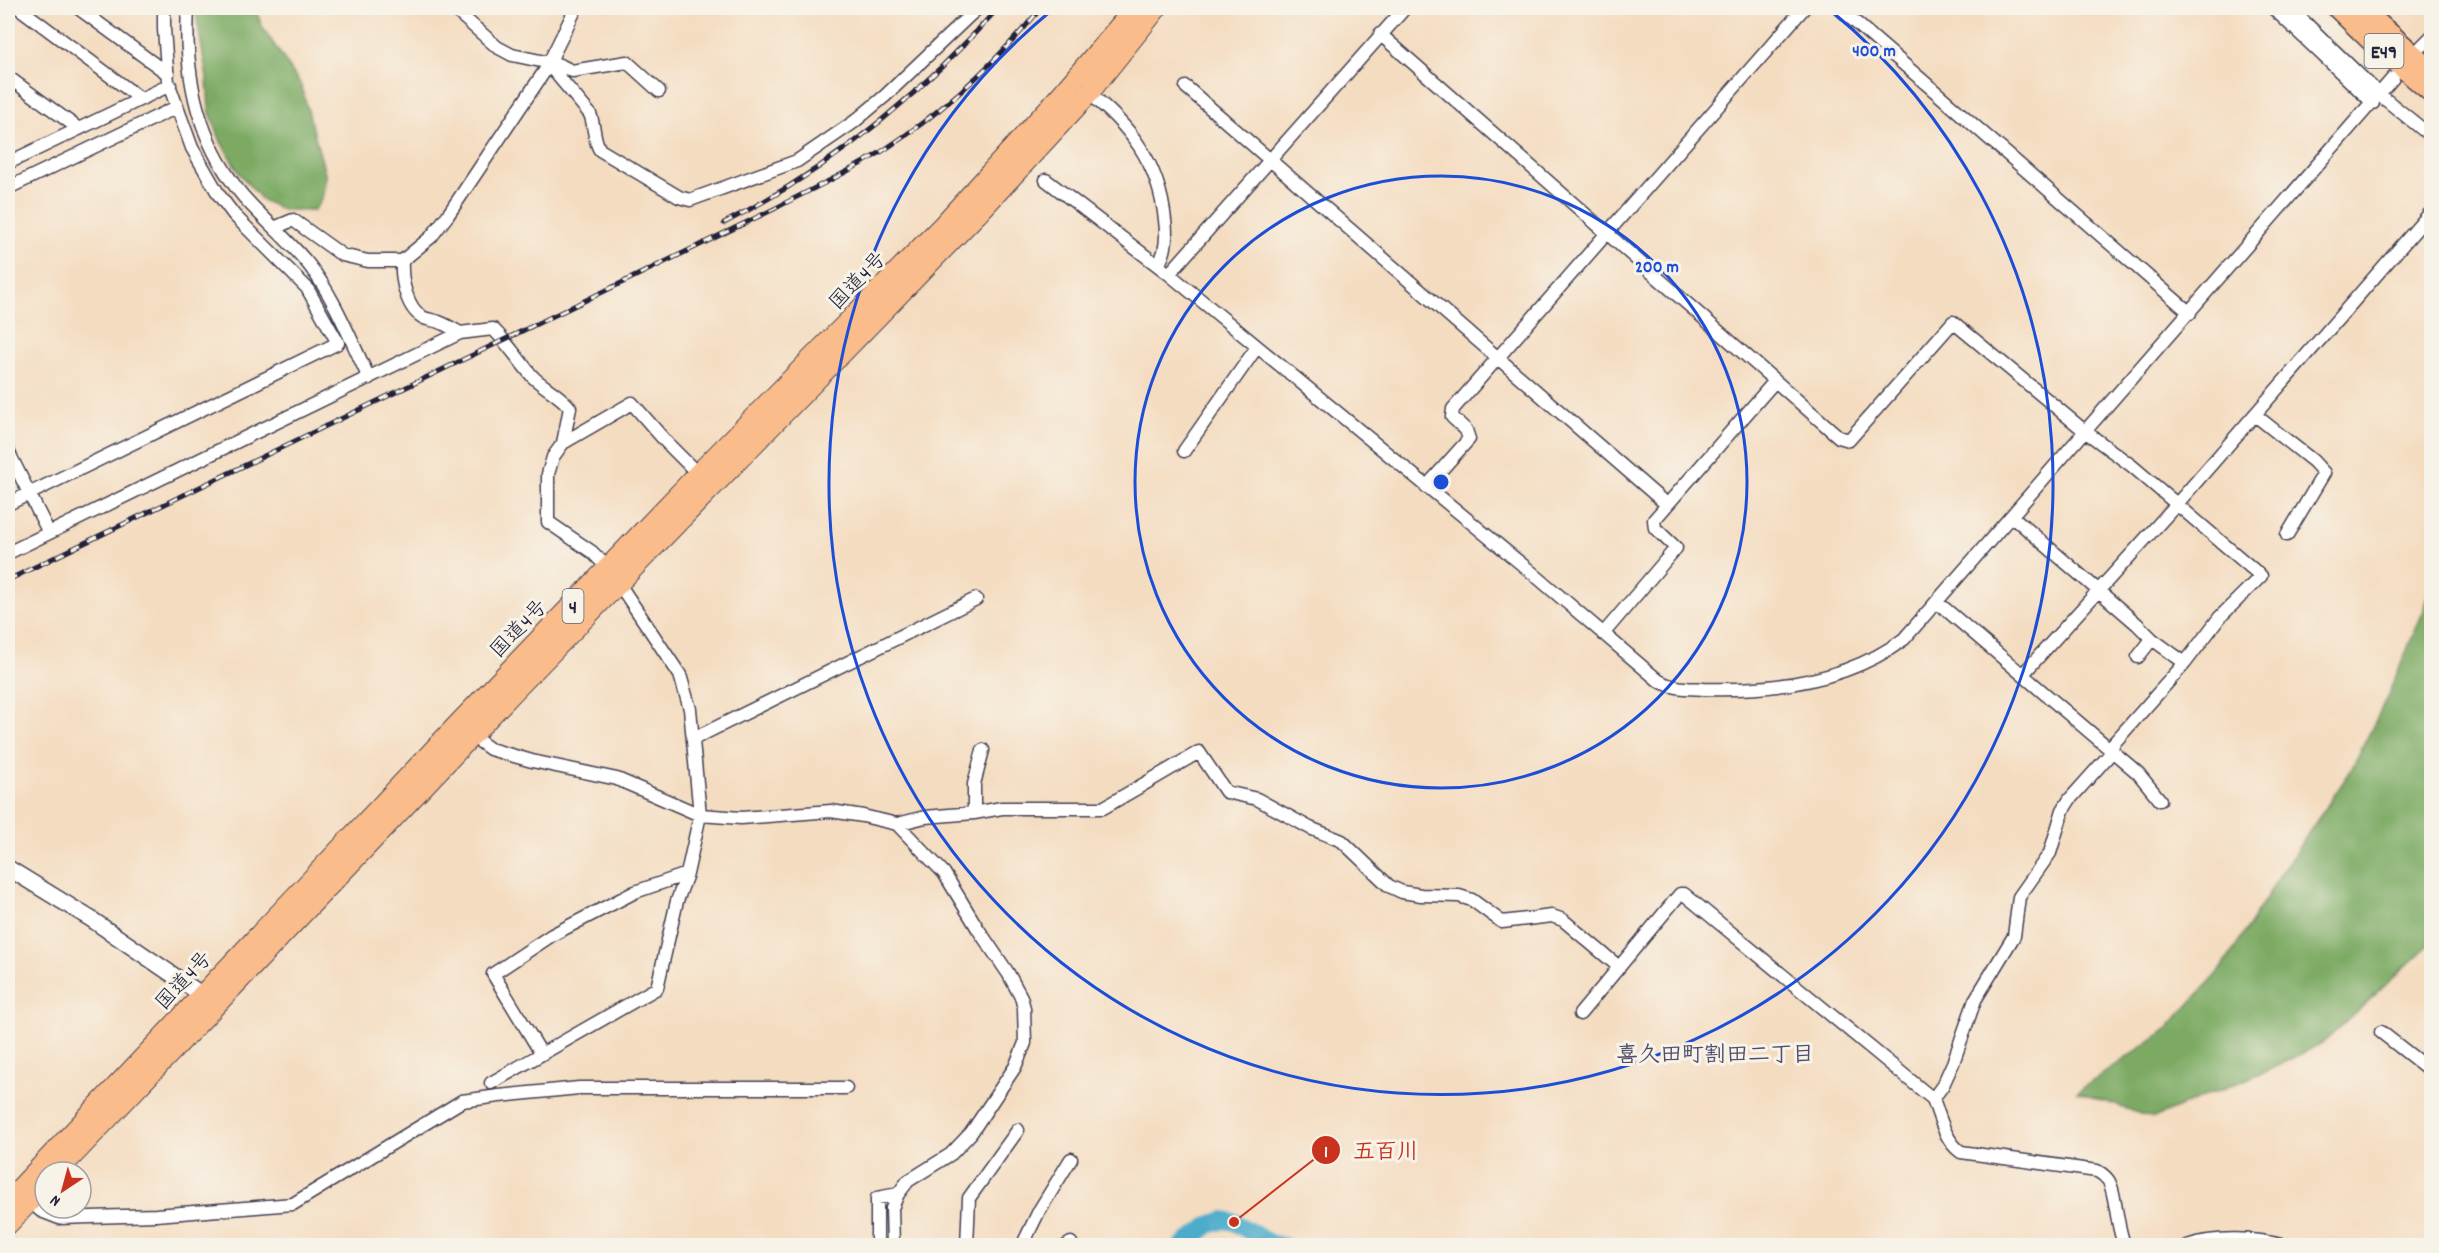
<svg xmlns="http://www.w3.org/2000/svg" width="2439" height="1253" viewBox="0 0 2439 1253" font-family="Dekko,'Klee One',sans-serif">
<rect width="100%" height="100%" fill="#f7f3e8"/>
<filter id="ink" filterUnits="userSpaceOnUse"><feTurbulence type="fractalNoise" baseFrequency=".0167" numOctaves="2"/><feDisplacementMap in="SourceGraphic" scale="12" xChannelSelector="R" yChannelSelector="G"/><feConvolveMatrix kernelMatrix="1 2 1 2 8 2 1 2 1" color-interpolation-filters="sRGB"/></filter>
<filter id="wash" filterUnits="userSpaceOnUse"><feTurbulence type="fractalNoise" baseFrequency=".008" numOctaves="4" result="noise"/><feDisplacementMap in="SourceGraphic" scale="24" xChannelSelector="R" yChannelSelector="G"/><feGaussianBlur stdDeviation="1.35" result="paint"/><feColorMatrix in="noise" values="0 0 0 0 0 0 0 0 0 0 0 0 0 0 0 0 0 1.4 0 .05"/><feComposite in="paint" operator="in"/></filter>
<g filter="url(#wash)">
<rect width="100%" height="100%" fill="#f4dcc0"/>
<path fill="#7baa64" stroke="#4e6650" stroke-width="1.5" d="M195,8H256L261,25L301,85L326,177L322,199L314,210H283L262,200L239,173L221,142L209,110L207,78Z
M2431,575V943L2324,1042L2278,1066L2153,1118L2077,1092L2166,1030L2223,967L2284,869L2350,772L2385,702L2426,605Z"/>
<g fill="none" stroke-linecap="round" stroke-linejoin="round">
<path stroke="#4caccb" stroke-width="18" d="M1182,1246L1209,1225L1224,1220L1234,1222L1269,1243L1283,1246"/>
</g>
</g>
<g filter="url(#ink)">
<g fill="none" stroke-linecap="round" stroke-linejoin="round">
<defs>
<path id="minor" d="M19,8L141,99
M78,8L168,74
M188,8C184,76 198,142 243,196C264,220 289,240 309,265C335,298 351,341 369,378
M453,8L497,47L512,55L560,65L572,71L627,62L659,91
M958,8L970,15L978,8
M1839,8L2190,313
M2273,8L2373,103
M2290,8L2380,95L2432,137
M1380,34L1839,437L1849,440L1953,322L2086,432L2132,466L2261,576L2220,617L2185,663L2113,744L2112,752L2070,799L2063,810L2050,853L2019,897L2014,936L1975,1000L1953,1063L1943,1085L1933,1099
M2421,47L2432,36
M548,64L590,114C595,126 593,139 600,150L679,197L690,200L797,161L854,122L885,96L970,15
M8,77L79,129
M1186,87L1666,504
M1085,90C1130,125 1159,163 1165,220C1167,235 1167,252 1158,265
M8,163L170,85
M1046,180L1169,274L1530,571L1659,681C1674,689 1688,688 1704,689C1772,691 1848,681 1904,639L2393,78
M8,188L177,107
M274,228L293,220L342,255L368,261H402
M1169,274L1405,8
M2255,415L2313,461L2324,473L2287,535
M563,443L632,403L667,443L698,474
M8,451L49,533
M1184,451L1257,347
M1426,487L1469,439L1466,430L1452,417L1453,409L1804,8
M8,504L338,343L307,288L234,215L219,195L192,148L168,82L164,29V8
M2012,516L2137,624L2152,639L2185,663
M8,553L460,333
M1937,602L2138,773L2160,800
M1603,634L1676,548L1655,528L1654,520L1775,381
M2138,657L2152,639
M2023,674L2176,505L2432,211
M472,736L490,749L532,761L617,779L700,815L741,818L831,811L863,816L897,824L944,873L978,929L1008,973L1021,997L1024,1008L1025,1043L1015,1067L971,1133L951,1154L908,1181L898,1194L892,1208L893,1246
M693,739L976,599
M974,813V784L983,750
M897,824L925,817L974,813L1002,808H1103L1199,752L1226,792L1257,799L1310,828L1342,841L1389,886L1402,892L1421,895L1459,896L1472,900L1502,922L1552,916L1563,920L1619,967
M1580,1014L1680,894H1684L1933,1099C1940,1117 1945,1141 1961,1152L2097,1171C2101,1173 2105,1176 2108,1180C2116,1191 2116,1227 2125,1246
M2381,1032L2432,1072
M541,1053L493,974L552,935L635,892L687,874
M491,1083L657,988L677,901L687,874L700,815L690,709L680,675L609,569L592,552L548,522V474L553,457L563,443L570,408C561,395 544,388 533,377C519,361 508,343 493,329L460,333C453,329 447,325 439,322C434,320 429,320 424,318C406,309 401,279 402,261L431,237L448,215L546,69L576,8
M29,1201L41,1211L59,1218L156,1215L293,1204L462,1101L499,1096L579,1088H846
M877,1246V1198L898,1194
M967,1246L969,1198L1018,1130
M1022,1246L1039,1211L1071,1159
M1066,1246L1071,1243
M2187,1246C2216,1236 2256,1238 2285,1246"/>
<path id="tertiary" d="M8,868L91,919L211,1001"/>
<path id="trunk" d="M57,1172L516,689L981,210L1089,93L1157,8
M8,1201L459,723L698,474L943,225L1059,97L1135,8
M8,1224L45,1185"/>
<path id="motorway" d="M2338,8L2370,39L2432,92
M2360,8L2432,72"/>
</defs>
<use href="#minor" stroke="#423e4f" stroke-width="15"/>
<use href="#tertiary" stroke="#423e4f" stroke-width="18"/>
<use href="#trunk" stroke="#423e4f" stroke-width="22"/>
<use href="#motorway" stroke="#423e4f" stroke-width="24"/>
<use href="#minor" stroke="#fff" stroke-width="12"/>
<use href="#tertiary" stroke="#fff" stroke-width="15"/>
<use href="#trunk" stroke="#f9bc8a" stroke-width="20"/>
<use href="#motorway" stroke="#f9bc8a" stroke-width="21"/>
<defs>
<path id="rail" d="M724,223C830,169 920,96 998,8
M8,580L774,209C811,189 850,172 884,150C944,111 996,63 1041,8"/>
</defs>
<use href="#rail" stroke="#22223b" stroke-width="5"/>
<use href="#rail" stroke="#f7f3e8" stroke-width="3" stroke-dasharray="9" stroke-linecap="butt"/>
</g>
</g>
<g fill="none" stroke="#1d4ed8" stroke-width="3">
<circle cx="1441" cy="482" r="306"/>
<path d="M1830 10A612 612 0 1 1 1052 10"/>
</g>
<g text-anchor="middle" stroke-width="6" stroke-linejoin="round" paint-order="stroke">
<g fill="#f7f3e8" stroke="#62616f" stroke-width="1.5">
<rect x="2364.5" y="34" width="39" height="34" rx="4.5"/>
<rect x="562.5" y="589" width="21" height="34" rx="4.5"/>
</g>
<g font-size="20" font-weight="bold" fill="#22223b">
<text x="2384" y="58">E49</text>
<text x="573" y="613">4</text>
</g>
<g font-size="21" fill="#22223b" stroke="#f7f3e8">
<text transform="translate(857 280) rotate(-46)" y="7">国道4号</text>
<text transform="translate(518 628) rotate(-46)" y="7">国道4号</text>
<text transform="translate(183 980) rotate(-47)" y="7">国道4号</text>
</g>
<g font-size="22" font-weight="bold" fill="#514e6d" stroke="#f7f3e8">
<text x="1715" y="1061">喜久田町割田二丁目</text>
</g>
</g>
<circle cx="1441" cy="482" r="9" fill="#1d4ed8" stroke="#f7f3e8" stroke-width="3"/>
<g font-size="18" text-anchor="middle" font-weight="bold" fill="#1d4ed8" stroke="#f7f3e8" stroke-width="6" stroke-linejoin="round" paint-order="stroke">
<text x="1874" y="56">400 m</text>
<text x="1657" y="272">200 m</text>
</g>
<path fill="none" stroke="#c8321e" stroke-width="2" d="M1234 1222L1326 1150"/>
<g fill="#c8321e" stroke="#f7f3e8" stroke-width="2">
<circle cx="1234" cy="1222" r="6"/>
<circle cx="1326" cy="1150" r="15"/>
</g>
<g font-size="18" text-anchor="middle" font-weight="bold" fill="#fff">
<text x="1326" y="1157">1</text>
</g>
<g font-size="22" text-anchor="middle" font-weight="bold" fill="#c8321e" stroke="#f7f3e8" stroke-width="6" stroke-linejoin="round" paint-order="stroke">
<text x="1386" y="1158">五百川</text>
</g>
<rect width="2439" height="1253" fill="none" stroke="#f7f3e8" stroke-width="30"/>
<g transform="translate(63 1190) rotate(216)"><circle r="28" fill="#f7f3e8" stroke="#a29fa3" stroke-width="1.5"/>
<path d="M0-4.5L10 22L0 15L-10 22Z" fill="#c8321e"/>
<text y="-9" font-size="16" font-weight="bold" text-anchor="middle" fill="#22223b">N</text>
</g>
</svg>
